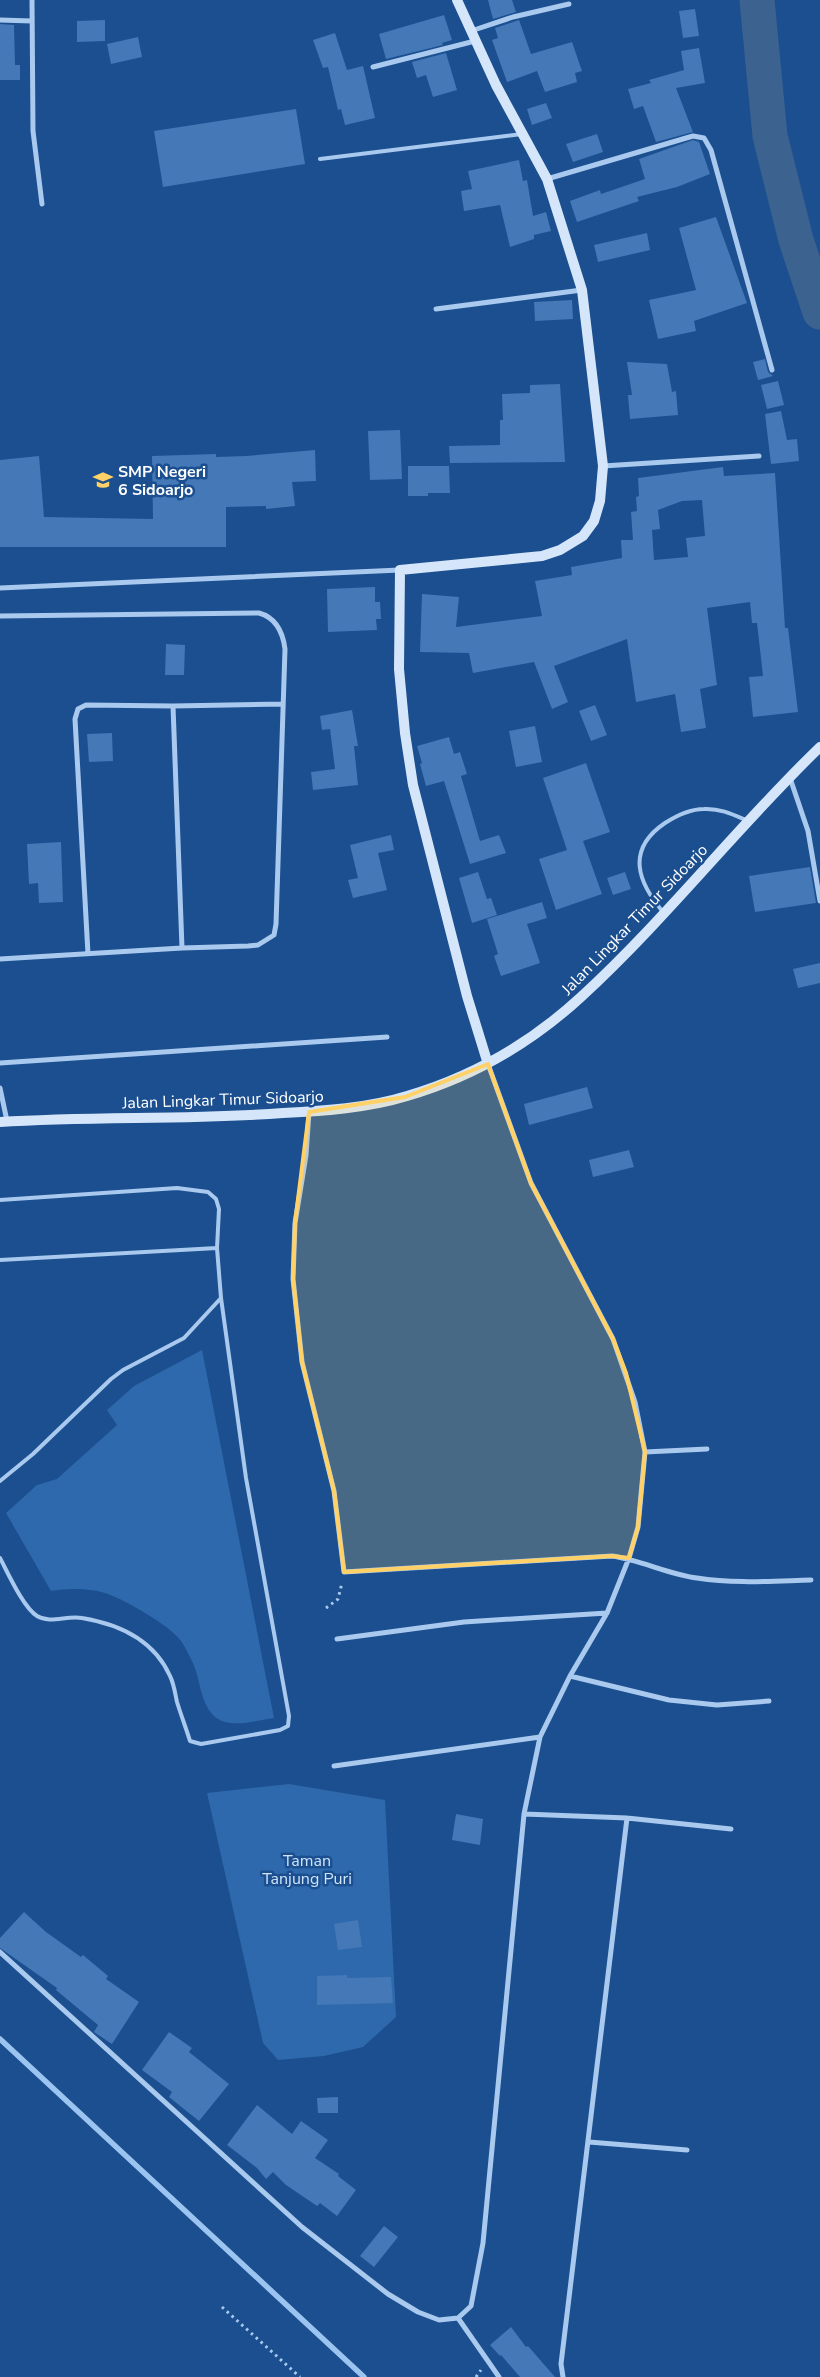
<svg xmlns="http://www.w3.org/2000/svg" width="820" height="2377" viewBox="0 0 820 2377" font-family="'Nunito Sans',sans-serif">
<rect width="100%" height="100%" fill="#1b4f8f"/>
<path fill="#2e69ad" d="M202,1350L274,1718C259,1720 232,1728 218,1719C200,1708 201,1679 192,1661C189,1655 185,1647 181,1641C168,1624 128,1602 108,1594C91,1588 68,1588 51,1591L6,1513L37,1485L57,1479L117,1425L107,1410L134,1386Z
M289,1784L385,1800L396,2017L363,2047L324,2056L278,2060L263,2043L207,1793Z"/>
<g fill="none" stroke-linecap="round" stroke-linejoin="round">
<path stroke="#9cc4f0" stroke-width="5.5" d="M0,2039L364,2377"/>
<path stroke="#3c6290" stroke-width="35" d="M757,0L770,136L796,240L820,312"/>
</g>
<path fill="#4478b7" fill-rule="evenodd" d="M488,0H512L516,12L493,19Z
M695,9L699,36L683,38L679,11Z
M444,15L452,40L442,43L443,45L386,59L379,34Z
M105,20V41L77,42V21Z
M519,20L531,54L572,42L582,71L575,73L577,82L545,92L537,71L507,82L492,40L498,38L495,28Z
M0,24L14,25L15,65H20V80H0Z
M335,33L347,70L363,66L375,118L345,125L341,109L338,110L328,67L323,68L313,40Z
M138,37L142,57L111,64L107,44Z
M699,48L705,83L676,88L693,132L656,142L643,106L634,109L628,89L651,83L649,80L684,70L681,51Z
M446,53L457,90L433,97L426,75L417,78L412,62Z
M546,103L552,118L532,125L527,109Z
M296,109L305,164L163,187L154,131Z
M597,134L603,152L573,162L566,144Z
M693,140L699,142L710,174L677,187L637,197L639,201L577,222L570,201L600,190L601,194L645,179L639,159Z
M519,160L523,181L527,180L533,216L546,212L551,231L534,235V239L510,247L500,205L464,211L461,191L472,189L468,171Z
M716,217L747,303L694,321L696,331L658,339L649,300L696,290L679,228Z
M647,233L650,250L598,262L594,245Z
M572,300L573,319L535,321L534,302Z
M765,359L768,372L773,376L758,380L753,362Z
M627,362L667,364L672,392L676,391L678,415L630,419L628,395H632Z
M778,381L784,405L767,409L761,385Z
M560,384L565,462L450,463L449,446L500,445V420H503L502,394L530,393V385Z
M781,411L787,440L797,439L799,461L771,464L765,414Z
M400,430L402,479L370,480L368,431Z
M315,450L316,481L292,482L295,506L266,509V506L226,507V547H0V460L39,456L44,517L153,519L152,456L216,454V457L246,456Z
M408,466H449L450,493H428V496H408Z
M723,467L724,476L775,473L785,628H788L798,712L753,717L749,677L763,676L757,623H752L750,602L707,608L717,685L700,689L706,728L681,732L675,694L636,702L627,639L554,666L568,702L552,709L534,662L473,673L469,653L420,652L422,594L459,597L456,627L542,616L535,581L572,575L571,567L622,558L621,540H633L631,512L637,511L636,497L639,496L638,478ZM702,500L705,536L686,538L688,557L654,560L652,530L660,529L658,510L682,501Z
M375,587V602H380L381,619H376L377,630L328,632L327,589Z
M166,644L185,645L184,675H165Z
M595,705L607,735L591,741L579,711Z
M352,710L358,746H354L358,785L313,790L311,772L335,769L330,729L322,730L320,716Z
M535,726L542,762L516,767L509,731Z
M112,733L113,761L89,762L87,734Z
M449,737L454,754L460,752L467,774L461,776L480,841L499,835L506,853L470,864L444,781L426,786L420,764L422,763L417,746Z
M586,763L610,832L583,841L602,894L556,910L539,859L567,850L543,778Z
M391,835L394,850L378,853L387,890L353,898L348,880L358,878L350,845Z
M61,842L63,902L39,903L38,883L29,884L27,844Z
M810,867L816,903L755,912L749,876Z
M478,872L487,899L491,898L497,915L472,923L459,878Z
M625,872L631,889L613,895L607,878Z
M542,902L547,918L527,924L540,963L501,976L494,956L498,954L487,919Z
M820,963V983L798,988L793,969Z
M587,1087L593,1108L529,1125L524,1104Z
M629,1150L634,1167L593,1177L589,1160Z
M456,1814L483,1819L480,1845L452,1840Z
M24,1912L46,1932L81,1957L83,1955L108,1976L106,1979L139,2002L112,2044L94,2032L98,2025L56,1990L57,1988L0,1948V1938Z
M358,1920L362,1947L338,1950L334,1924Z
M347,1975V1978L391,1977L393,2003L317,2005V1976Z
M169,2032L192,2048L189,2052L229,2084L199,2121L169,2097L172,2092L142,2070Z
M338,2097V2113H318L317,2098Z
M257,2105L292,2134L301,2121L328,2140L315,2158L339,2174L338,2176L356,2190L337,2216L320,2203L317,2206L286,2185L273,2172L266,2179L257,2168L227,2145Z
M384,2226L398,2237L374,2267L360,2256Z
M511,2327L526,2347L528,2346L555,2377H520L501,2355L500,2356L490,2345Z"/>
<g fill="none" stroke-linecap="round" stroke-linejoin="round">
<path stroke="#a9c9ee" stroke-width="3" stroke-dasharray="2.5 4" stroke-linecap="butt" d="M326,1608L338,1599L342,1583
M222,2307L300,2377
M476,2377L481,2370"/>
<path stroke="#a9c9ee" stroke-width="4" d="M320,159L522,134
M664,913C638,883 625,850 665,823C676,816 691,809 704,809C720,808 734,815 748,821
M0,1200L177,1188L208,1192L216,1199L219,1209L217,1248L221,1298L246,1478L289,1716L288,1726L280,1730L201,1744L190,1741C186,1728 181,1715 177,1702C175,1693 174,1684 170,1676C154,1640 118,1624 82,1618C67,1615 50,1624 37,1616C23,1607 8,1573 0,1558
M0,1260L217,1248
M0,1481L33,1454L111,1379L123,1370L184,1338L221,1298"/>
<path stroke="#a9c9ee" stroke-width="5" d="M32,0L33,131L42,204
M0,20L32,21
M471,31L513,17L569,4
M373,67L475,41
M547,179L693,136L704,138L711,150L772,370
M436,309L582,290
M603,466L759,456
M0,588L400,570
M0,616L259,613C277,618 283,633 285,649L276,924L274,935L258,945L248,946L182,948L0,959
M173,706L283,704
M790,778L808,831L820,901
M88,954L75,719L78,709L86,705L173,706L182,948
M0,1063L387,1037
M0,1088L7,1121
M309,1112L306,1155L295,1223L293,1279L302,1362L334,1491L344,1572L612,1556C641,1560 667,1574 697,1578C735,1584 773,1581 811,1580
M645,1452L707,1449
M337,1639L464,1622L607,1613
M570,1676L669,1700L717,1705L769,1701
M334,1766L540,1737
M524,1814L627,1818L731,1829
M0,1952L302,2227L388,2294L418,2312L439,2320L458,2318L471,2306L483,2243L524,1814L540,1737L570,1676L607,1613L629,1558L638,1527L645,1452L635,1402L613,1339L531,1183L488,1064
M589,2142L687,2150
M458,2318L499,2377
M563,2377L561,2364L627,1818"/>
<path stroke="#d6e6fa" stroke-width="10" d="M457,0L496,85L547,179L582,290L603,466L600,501L594,521L583,536L560,550L542,556L400,570L399,669L405,733L413,785L467,996L488,1064
M0,1122C94,1116 189,1120 283,1113C324,1111 368,1108 407,1096C472,1077 531,1043 581,997C666,919 737,827 820,747"/>
</g>
<path fill="#ffd166" fill-opacity="0.2" stroke="#ffd166" stroke-width="4" stroke-linejoin="round" d="M488,1064L531,1183L613,1339L626,1373L645,1452L638,1527L629,1558L612,1556L344,1572L334,1491L302,1362L293,1279L295,1223L309,1112L405,1097Z"/>
<defs>
<symbol id="school-bare" viewBox="-9 -9 18 18"><path d="M0-5L7-2L0 1L-7-2ZM-4 1L0 2.5L4 1V4Q0 6-4 4Z" fill="#ffd166" stroke="#1b4f8f" stroke-width="2.5" paint-order="stroke"/></symbol>
</defs>
<g fill-rule="evenodd">
<use href="#school-bare" x="89" y="466" width="28" height="28"/>
</g>
<g text-anchor="middle" stroke-width="5" stroke-linejoin="round" paint-order="stroke">
<g font-size="16" font-weight="bold" fill="#fff" stroke="#1b4f8f" text-anchor="start">
<text x="118" y="477">SMP Negeri<tspan x="118" dy="18">6 Sidoarjo</tspan></text>
</g>
<g font-size="16" fill="#fff" stroke="#1b4f8f">
<text transform="translate(634 919) rotate(-46)" y="6">Jalan Lingkar Timur Sidoarjo</text>
<text transform="translate(223 1099) rotate(-2)" y="6">Jalan Lingkar Timur Sidoarjo</text>
</g>
<g font-size="16" fill="#cfe3fa" stroke="#1b4f8f">
<text x="307" y="1866">Taman<tspan x="307" dy="18">Tanjung Puri</tspan></text>
</g>
</g>
</svg>
